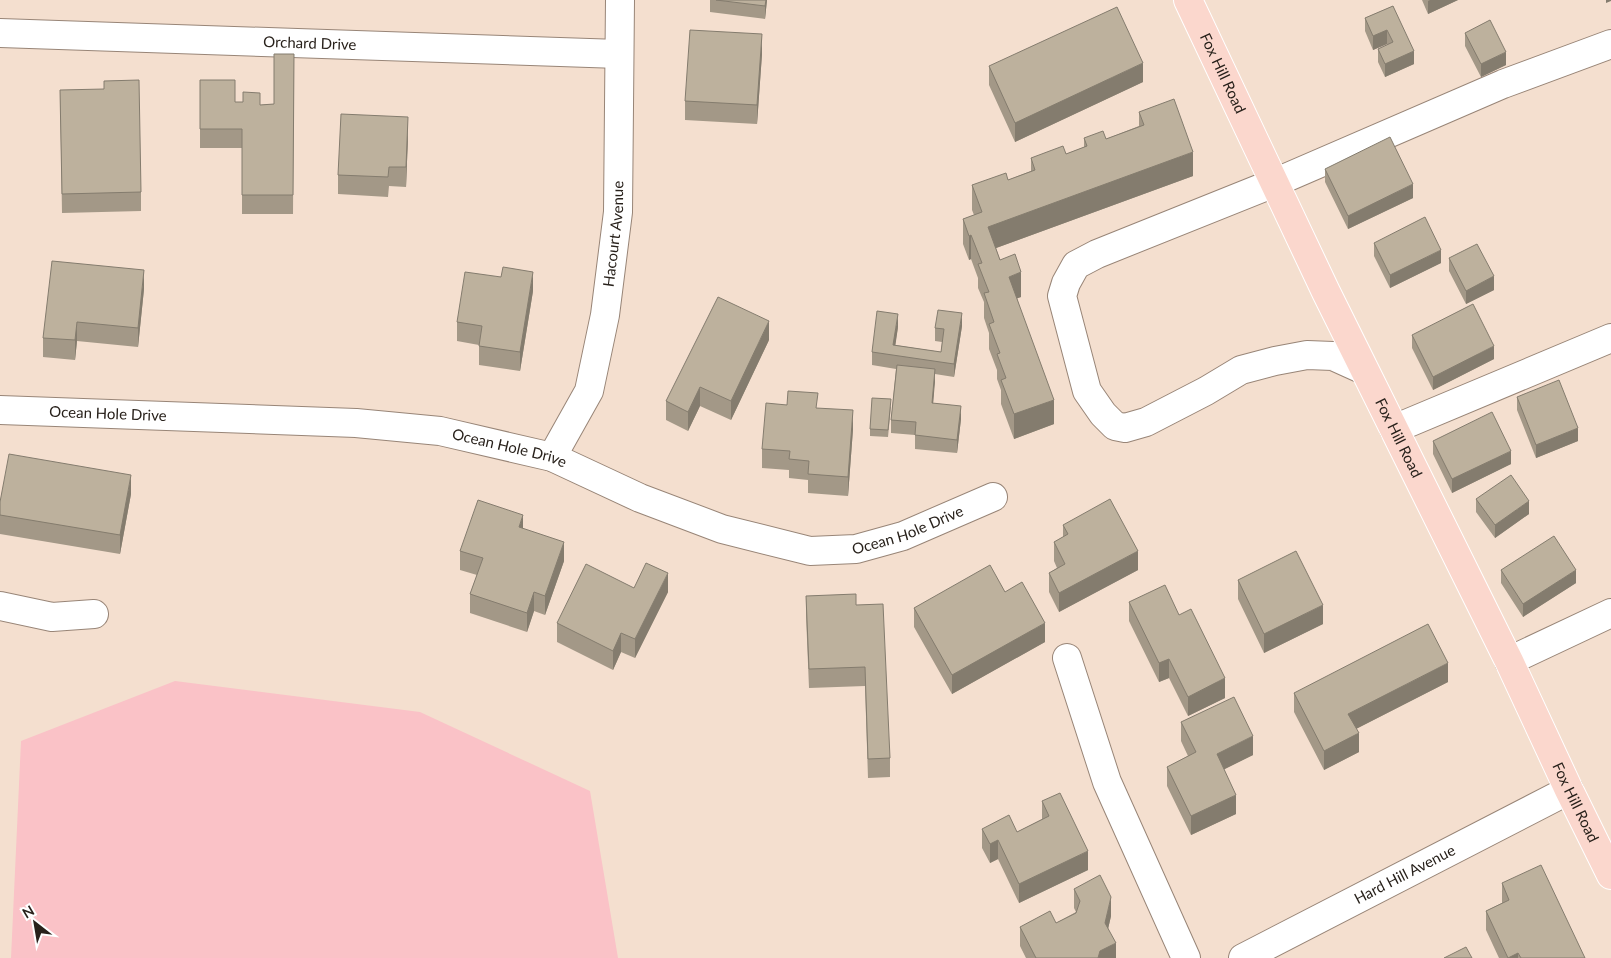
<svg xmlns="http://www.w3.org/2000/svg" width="1611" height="958" viewBox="0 0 1611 958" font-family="Lato,sans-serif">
<rect width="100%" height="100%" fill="#f4dfcf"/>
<path fill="#fac2c7" d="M175,681L420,712L590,791L618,958H11L21,741Z"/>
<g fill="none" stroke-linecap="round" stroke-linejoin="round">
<defs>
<g id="minor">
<path id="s1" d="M0,33L619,54"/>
<path d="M1364,370L1333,356L1307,355L1275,361L1241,370L1206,391L1146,422L1125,428L1115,426L1103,414L1087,391L1062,296L1066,283L1076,265L1097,254L1274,183L1503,84L1611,44"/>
<path id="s2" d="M0,410L356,423L440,431L552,457L640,498L722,529L810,551L856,549L903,536L993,497"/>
<path d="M1394,429L1611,338"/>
<path id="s3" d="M552,457L589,391L605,315L618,212L620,0"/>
<path d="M0,606L52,617L94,614"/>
<path d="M1067,658L1107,782L1186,958"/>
<path d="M1509,661L1611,613"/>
<path id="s4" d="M1243,958L1569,790"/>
</g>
<g id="major">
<path id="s5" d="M1188,0L1326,292L1509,661L1569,790L1611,875"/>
</g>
</defs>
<use href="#minor" stroke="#988577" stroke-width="30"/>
<use href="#major" stroke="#fff" stroke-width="30"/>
<use href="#minor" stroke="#fff" stroke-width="28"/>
<use href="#major" stroke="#fbd7cd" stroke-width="28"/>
</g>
<path fill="#a39887" d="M710,0H767L765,19L710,12Z
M1422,0H1458L1428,14Z
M1393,6L1414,64L1385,77L1378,62V49L1388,44H1387L1373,50L1365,31V18Z
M1465,33L1506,65L1481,77L1465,46Z
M294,54L293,214H242V148H200V80L235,102L260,105L274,104Z
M762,54L757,124L685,120V101Z
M989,66L1143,82L1015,142L989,85Z
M60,90L141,192V211L62,213Z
M1139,112L1193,176L996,248L1000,260L1021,297L1017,298L1054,424L1014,439L1001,404V390L997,379V370L989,349V333L984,318V302L978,288V278L971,259L969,260L963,244V219L974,215L972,210V185L1008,180L1031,171V158L1066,154L1084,147V138L1106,139L1139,126Z
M408,136L406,187L389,186L388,197L338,194V175Z
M1325,169L1413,198L1348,229L1325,182Z
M1374,243L1441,263L1390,288L1374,256Z
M1449,258L1494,290L1466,304L1449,271Z
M144,289L138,347L77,341L75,360L43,357V338Z
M533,291L520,371L479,365V345L457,341V322Z
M962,326L954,377L935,374L933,403L961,419L957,453L915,449V435L891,433V420L896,369L872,365V352L898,327L895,345L941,352L942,342L935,341V328Z
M1412,335L1494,359L1433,390L1412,348Z
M769,340L731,420L700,406L688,431L666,420V401Z
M1517,397L1578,441L1536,458L1517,410Z
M891,406L888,437L870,436V429Z
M818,408L853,429L848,496L808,493V480L789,478V470L762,468V449Z
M1433,441L1511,464L1452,493L1433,454Z
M131,494L120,554L0,534V502Z
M1476,499L1529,514L1495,538L1476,512Z
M1063,525L1138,570L1059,612L1049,592V573L1057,568L1054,561V542L1063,537Z
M523,528L564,561L545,615L534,611L527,632L470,613V594L477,575L460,570V551Z
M1501,570L1576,583L1523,617L1501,583Z
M1238,580L1323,624L1264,653L1238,599Z
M634,588L668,592L635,658L621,652L613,670L557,642V623Z
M1005,592L1045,642L952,694L914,627V608Z
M806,596L856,605L890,758V777L868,778L865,686L809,688L806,615Z
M1129,602L1179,615L1225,698L1188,716L1169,678L1159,682L1129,621Z
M1448,682L1356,729L1359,752L1324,770L1294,712V693Z
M1181,722L1253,755L1224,769L1236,814L1191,835L1167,786V767L1188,756L1181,741Z
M1042,801L1088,870L1019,903L998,859L990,863L982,848V829L1017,832L1042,819Z
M1502,883L1585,958H1499L1486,930V911L1502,903Z
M1074,889L1111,916L1108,929L1116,958H1026L1020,946V927L1056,923L1076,912L1074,908Z"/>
<path fill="#847c6e" d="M766,0H767L765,19V6Z
M1430,0H1458L1428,14V1Z
M1606,0H1611V1L1606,3Z
M1387,30V44L1373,50V36Z
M762,34V54L757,124V105Z
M1414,51V64L1385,77V64Z
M1506,52V65L1481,77V64Z
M1143,63V82L1015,142V123Z
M408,117V136L406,187V167Z
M1193,152V176L988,251V227Z
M1413,184V198L1348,229V216Z
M971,235V259L969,260V236Z
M1441,250V263L1390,288V275Z
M144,270V289L138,347V328Z
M533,272V291L520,371V352Z
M1021,272V297L1009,301V277Z
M1494,276V290L1466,304V291Z
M962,313V326L954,377V364Z
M898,314V327L894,355L893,345Z
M769,321V340L731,420V401Z
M77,322V341L75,360V340Z
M1494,346V359L1433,390V377Z
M935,369V382L932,416V403Z
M700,387V406L688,431V412Z
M1054,400V424L1014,439V414Z
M961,406V419L957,453V440Z
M853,410V429L848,496V477Z
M1578,428V441L1536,458V445Z
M1511,451V464L1452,493V479Z
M131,475V494L120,554V535Z
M1529,501V514L1495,538V525Z
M523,515V534L519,527Z
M564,542V561L545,615V596Z
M1138,551V570L1059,612V593Z
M1576,570V583L1523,617V604Z
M668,573V592L635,658V639Z
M534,592V611L527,632V613Z
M1323,605V624L1264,653V634Z
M1045,623V642L952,694V675Z
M621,633V652L613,670V651Z
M1169,659V678L1159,682V663Z
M1448,663V682L1348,733V714Z
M1225,678V698L1188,716V697Z
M1359,733V752L1324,770V751Z
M1253,736V755L1217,773V754Z
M1236,795V814L1191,835V816Z
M998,840V859L990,863V844Z
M1088,851V870L1019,903V884Z
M1111,897V916L1105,942V923Z
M1116,943V958H1098L1100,951Z
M1518,953V958H1508Z"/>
<path fill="#bdb19d" stroke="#847c6e" d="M716,0H766L765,6Z
M1393,6L1414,51L1385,64L1378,49L1393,42L1387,30L1373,36L1365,18Z
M1117,7L1143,63L1015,123L989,66Z
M1490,20L1506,52L1481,64L1465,33Z
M690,30L762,34L757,105L685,101Z
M274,54H294L293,195H242V129H200V80H235V102H243V92L260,93V105L274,104Z
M139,80L141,192L62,194L60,90L104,89V81Z
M1174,99L1193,152L988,227L1000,260L1015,254L1021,272L1009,277L1054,400L1014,414L1001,380L1006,378L997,354L1000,353L989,324L994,322L984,293L989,292L978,264L982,263L971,235L969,236L963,219L982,212L972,185L1006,173L1008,180L1035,170L1031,158L1063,146L1066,154L1087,146L1084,138L1103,131L1106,139L1144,125L1139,112Z
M341,114L408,117L406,167H389L388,177L338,175Z
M1390,137L1413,184L1348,216L1325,169Z
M1425,217L1441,250L1390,275L1374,243Z
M1477,244L1494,276L1466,291L1449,258Z
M52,261L144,270L138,328L77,322L75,340L43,338Z
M503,267L533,272L520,352L479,346L482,326L457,322L465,272L501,277Z
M718,297L769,321L731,401L700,387L688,412L666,401Z
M1473,304L1494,346L1433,377L1412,335Z
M938,310L962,313L954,364L872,352L877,311L898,314L893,345L941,352L944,329L935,328Z
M897,365L935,369L932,403L961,406L957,440L915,435L916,422L891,420Z
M1559,380L1578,428L1536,445L1517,397Z
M788,391L818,393L816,408L853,410L848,477L808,474L809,461L789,459L790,451L762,449L766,403L787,405Z
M872,398L891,399L888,430L870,429Z
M1492,412L1511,451L1452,479L1433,441Z
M9,454L131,475L120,535L0,515V502Z
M1511,475L1529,501L1495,525L1476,499Z
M1110,499L1138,551L1059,593L1049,573L1065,564L1054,542L1068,534L1063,525Z
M478,500L523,515L519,527L564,542L545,596L534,592L527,613L470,594L483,558L460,551Z
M1554,536L1576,570L1523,604L1501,570Z
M1296,551L1323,605L1264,634L1238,580Z
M646,563L668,573L635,639L621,633L613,651L557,623L586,564L634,588Z
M990,565L1005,592L1022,582L1045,623L952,675L914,608Z
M1165,585L1179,615L1191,609L1225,678L1188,697L1169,659L1159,663L1129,602Z
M856,594V605L883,604L890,758L868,759L865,667L809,669L806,596Z
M1428,624L1448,663L1348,714L1359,733L1324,751L1294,693Z
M1234,697L1253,736L1217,754L1236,795L1191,816L1167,767L1196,752L1181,722Z
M1060,793L1088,851L1019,884L998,840L990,844L982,829L1009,815L1017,832L1049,816L1042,801Z
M1541,865L1585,958H1521L1518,953L1508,958L1486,911L1509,900L1502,883Z
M1100,875L1111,897L1105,923L1116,943L1100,951L1098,958H1036L1020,927L1050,911L1056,923L1076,913L1080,901L1074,889Z
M1466,947L1472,958H1444Z"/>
<g text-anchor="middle" stroke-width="4.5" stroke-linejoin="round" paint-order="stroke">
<g font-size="15" fill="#28211b" stroke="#fff">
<text dy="5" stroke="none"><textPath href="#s1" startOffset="310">Orchard Drive</textPath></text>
<text dy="5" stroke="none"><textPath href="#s5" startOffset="81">Fox Hill Road</textPath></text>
<text dy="5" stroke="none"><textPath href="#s3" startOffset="235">Hacourt Avenue</textPath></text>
<text dy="5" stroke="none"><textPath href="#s2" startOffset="108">Ocean Hole Drive</textPath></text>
<text dy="5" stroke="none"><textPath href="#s5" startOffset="486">Fox Hill Road</textPath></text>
<text dy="5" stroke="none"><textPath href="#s2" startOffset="512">Ocean Hole Drive</textPath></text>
<text dy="5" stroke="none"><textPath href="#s2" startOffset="932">Ocean Hole Drive</textPath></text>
<text dy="5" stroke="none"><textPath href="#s5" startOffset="891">Fox Hill Road</textPath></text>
<text dy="5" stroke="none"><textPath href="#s4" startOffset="182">Hard Hill Avenue</textPath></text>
</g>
</g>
<g transform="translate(35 923) rotate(329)" stroke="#ffffff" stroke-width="4" paint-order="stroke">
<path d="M0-4L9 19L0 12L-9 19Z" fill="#28211b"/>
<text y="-8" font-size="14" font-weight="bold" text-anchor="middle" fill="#28211b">N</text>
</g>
</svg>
